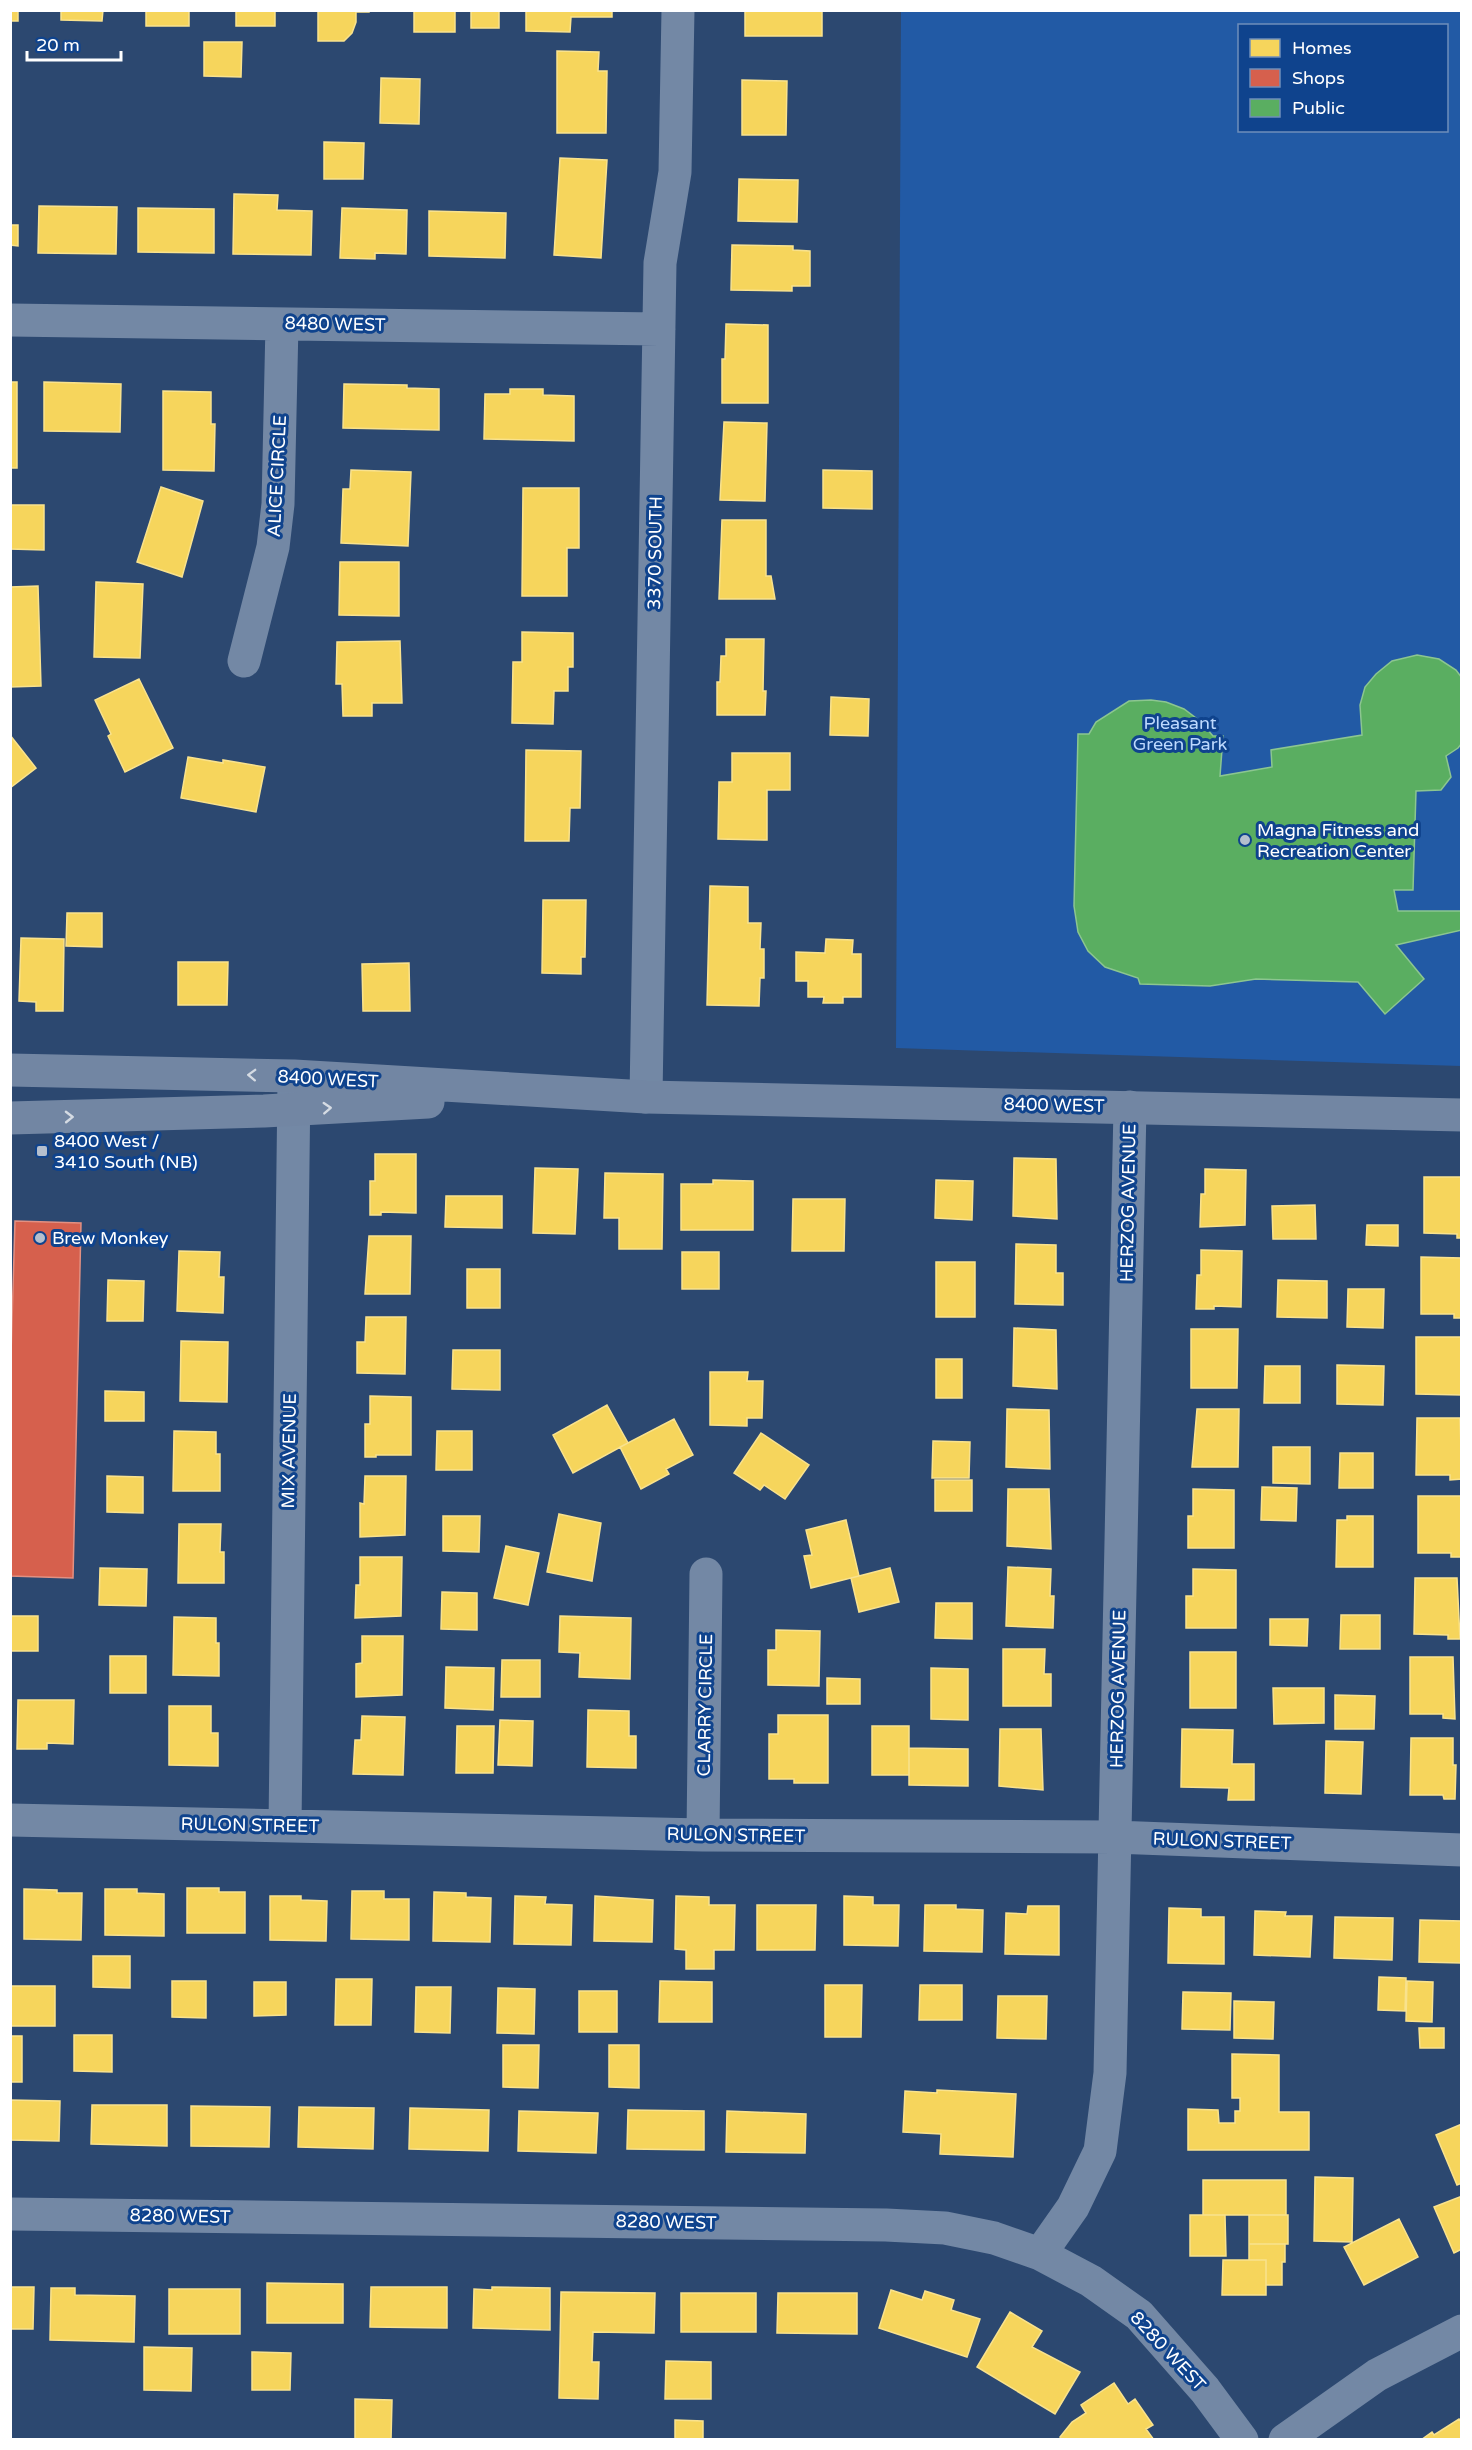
<svg xmlns="http://www.w3.org/2000/svg" width="1472" height="2450" viewBox="0 0 1472 2450" font-family="'Varela Round',sans-serif">
<rect width="100%" height="100%" fill="#2c4870"/>
<path fill="#225aa5" fill-rule="evenodd" d="M901,11H1461V1066L896,1048ZM1240,26H1446V130H1240Z"/>
<path fill="#f6d55c" stroke="#f9e28d" stroke-width="1.5" d="M10,10H18V21H10Z
M61,10H103L102,21L61,20Z
M146,10H189V26H146Z
M236,10H275V26H236Z
M318,10H369V12H356V22L352,33L344,41H318Z
M414,10H455V32H414Z
M471,10H499V28H471Z
M526,10H612V17H571L570,32L526,31Z
M745,10H822V36H745Z
M204,42H242L241,77L204,76Z
M557,51L599,52L598,71H607L606,133H557Z
M381,78L420,79L419,124L380,123Z
M742,80L787,81L786,135H742Z
M324,142L364,143L363,179H324Z
M560,158L607,160L601,258L554,255Z
M739,179L798,180L797,222L738,221Z
M234,194L278,195L277,210L312,211L311,255L233,254Z
M39,206L117,207L116,254L38,253Z
M138,208L214,209V253L138,252Z
M342,208L407,210L406,254L375,253V259L340,258Z
M429,211L506,213L505,258L429,256Z
M10,225H18V246L10,245Z
M732,245L793,246V250L810,251V286H792V291L731,290Z
M726,324L768,325V403H722V359H725Z
M10,382H17V468H10Z
M44,382L121,384L120,432L44,431Z
M344,384L407,385V388L439,389V430L343,428Z
M510,389H543V395L574,396V441L484,439L485,394H510Z
M163,391L211,392V424H215L214,471L163,470Z
M724,422L767,423L765,501L720,500Z
M351,470L411,472L408,546L341,543L343,489H350Z
M823,470L872,471V509L823,508Z
M161,487L203,501L182,577L137,562Z
M523,488H579V548H567V596H522Z
M10,505H44V550L10,549Z
M722,520H766V576H771L775,599H719Z
M340,562H399V616L339,615Z
M96,582L143,584L140,658L94,657Z
M38,586L41,686L10,687V587Z
M522,632L573,633V667H568V691H554L553,724L512,723L513,662H522Z
M726,639H764L763,691H766L765,715H717V682H720L721,656H726Z
M400,641L402,703H372V716H343L342,684H336L337,642Z
M139,679L173,748L125,772L108,736L111,734L95,700Z
M831,697L869,699L868,736L830,735Z
M10,735L36,768L10,788Z
M526,750L581,751L580,808H570L569,841H525Z
M732,753H790V790H767V840L718,839L719,782H732Z
M188,757L223,763V760L265,767L256,812L181,798Z
M710,886L748,887V923H761L760,949H764V978H760L759,1006L707,1005Z
M543,900H586L585,957H581V974L542,973Z
M67,913H102V947L66,946Z
M21,938L64,939L63,1011H36V1002L19,1001Z
M826,939L853,940L852,954H861V997H843V1003H823L824,997H808V981H796V952L825,953Z
M178,962H228L227,1005H178Z
M409,963L410,1011H363L362,964Z
M375,1154H416V1213L381,1212V1215H370V1181H375Z
M1014,1158L1056,1159L1057,1219L1013,1216Z
M535,1168L578,1169L575,1234L533,1233Z
M1205,1169L1246,1170L1245,1225L1200,1227L1201,1194H1205Z
M605,1173L663,1174L662,1249H619V1218H604Z
M1424,1177H1462V1238H1457V1234L1424,1233Z
M713,1180L753,1181V1230H681V1184H713Z
M936,1180L973,1181L972,1220L935,1218Z
M446,1196H502V1228L445,1227Z
M793,1199H845L844,1251H792Z
M1315,1205L1316,1239H1273L1272,1206Z
M1367,1225H1398V1246L1366,1245Z
M369,1236H411L410,1294H365Z
M1016,1244L1056,1245V1273H1063V1305L1015,1304Z
M1201,1250L1242,1251L1241,1307L1214,1306V1309H1196L1197,1275H1201Z
M179,1251L220,1252L219,1277H224L223,1313L177,1311Z
M682,1252H719V1289H682Z
M1421,1257L1462,1258V1318H1454V1314H1421Z
M936,1262H975V1317H936Z
M467,1269H500V1308H467Z
M108,1280L144,1281L143,1321H107Z
M1278,1280L1327,1281V1318L1277,1317Z
M1348,1289H1384L1383,1328L1347,1327Z
M366,1317H406L405,1374L357,1373V1342H365Z
M1014,1328L1056,1330L1057,1389L1013,1386Z
M1191,1329H1238L1237,1388H1191Z
M1416,1337H1462V1395L1416,1394Z
M181,1341L228,1342L227,1402L180,1401Z
M453,1350H500V1390L452,1389Z
M936,1359H962V1398H936Z
M1337,1365L1384,1366L1383,1405L1337,1404Z
M1265,1366H1300V1403H1264Z
M710,1372H748L747,1381H763L762,1418H747V1426L710,1425Z
M105,1391L144,1392V1421H105Z
M370,1396L411,1397V1455H376V1457H365V1424H370Z
M607,1405L628,1443L573,1473L553,1435Z
M1007,1409L1049,1410L1050,1469L1006,1467Z
M1197,1409H1239L1238,1467H1192Z
M1417,1418H1460L1462,1479L1450,1480V1475H1416Z
M674,1419L693,1455L666,1469L669,1474L641,1489L620,1447Z
M174,1431L216,1432V1454H220V1491H173Z
M437,1431H472V1470H436Z
M761,1433L809,1465L785,1499L764,1485L760,1490L734,1473Z
M933,1441L970,1442L969,1478H932Z
M1273,1447H1310V1484L1273,1483Z
M1340,1453H1373V1488H1339Z
M107,1476L143,1477V1513L107,1512Z
M365,1476H406L405,1535L360,1537V1503L364,1504Z
M935,1480H972V1511H935Z
M1262,1487L1297,1488L1296,1521L1261,1520Z
M1008,1489H1049L1051,1549L1007,1546Z
M1193,1489L1234,1490V1548H1188V1516H1193Z
M1418,1496H1461L1462,1557H1451V1553H1418Z
M559,1514L601,1523L592,1581L547,1572Z
M443,1516H480L479,1552L443,1551Z
M1347,1516H1373V1567H1336L1337,1520H1347Z
M846,1520L859,1576L811,1588L804,1556L812,1555L806,1530Z
M179,1524H221L220,1552H224V1583H178Z
M506,1546L539,1553L528,1605L494,1598Z
M360,1557H402L401,1616L355,1618L356,1585H360Z
M1008,1567L1051,1569L1050,1596H1054L1053,1628L1006,1626Z
M100,1568L147,1569L146,1606L99,1605Z
M890,1568L899,1602L859,1612L851,1578Z
M1193,1569L1236,1570V1628H1186V1596H1193Z
M1415,1578H1457L1460,1639H1448V1635L1414,1634Z
M442,1592L477,1593V1630L441,1629Z
M936,1603H972V1639L935,1638Z
M1341,1615H1380V1649H1340Z
M10,1616H38V1651H10Z
M560,1616L631,1618L630,1679L579,1677L580,1653L559,1652Z
M174,1617L216,1618V1643H219V1676L173,1675Z
M1270,1619H1308L1307,1646L1270,1645Z
M776,1630L820,1631L819,1686L768,1685V1650H776Z
M362,1636H403L402,1695L356,1697V1664L362,1663Z
M1003,1649H1045L1044,1674H1051V1706H1003Z
M1190,1652H1236V1708H1190Z
M110,1656H146V1693H110Z
M1410,1657H1453L1455,1719L1443,1718V1714H1410Z
M502,1660H540V1697H501Z
M446,1667L494,1668L493,1710L445,1708Z
M931,1668L968,1669V1720L931,1719Z
M827,1678L860,1679V1704H827Z
M1273,1688H1324V1723L1274,1724Z
M1335,1695L1375,1696L1374,1729H1335Z
M18,1700H74L73,1744L47,1743V1749H17Z
M169,1706H211V1733H218V1766L169,1765Z
M588,1710L629,1711V1736H636V1768L587,1767Z
M778,1715H828V1783H794V1779H769V1734H778Z
M362,1716L405,1717L403,1775L353,1774L355,1740H361Z
M500,1720L533,1721L532,1766L498,1765Z
M457,1726H494L493,1773H456Z
M872,1726H909V1775H872Z
M1000,1729H1041L1043,1790L999,1786Z
M1182,1729L1233,1730L1232,1764H1254V1800H1228L1229,1788L1181,1787Z
M1411,1738H1453V1765H1456L1455,1799H1444L1443,1795H1410Z
M1326,1741L1363,1742L1361,1794L1325,1793Z
M909,1748L968,1749V1786L909,1785Z
M187,1888H219V1892H245V1933H187Z
M24,1889L57,1890V1893H82L81,1940L24,1939Z
M105,1889H137V1893L164,1894V1936L105,1935Z
M352,1891H384V1899H409V1940L351,1939Z
M434,1892L466,1893V1897L491,1898L490,1942L433,1941Z
M270,1896H301V1900L327,1901L326,1941L270,1940Z
M515,1896L546,1897L545,1904L572,1905L571,1945L514,1944Z
M595,1896L653,1900L652,1942L594,1941Z
M676,1896L709,1897V1905H735L734,1950H714V1969H686V1950L675,1949Z
M844,1896L873,1897V1905H899L898,1946L844,1945Z
M757,1905H816L815,1950H757Z
M925,1905H956V1909L983,1910L982,1952L924,1951Z
M1028,1906H1059V1955L1005,1954L1006,1913L1027,1914Z
M1169,1908L1201,1909V1917H1224V1964L1168,1963Z
M1255,1911L1286,1912L1285,1916H1312L1310,1957L1254,1955Z
M1335,1917L1393,1918L1392,1960L1334,1958Z
M1420,1920L1462,1921V1963L1419,1962Z
M93,1956H130V1988L93,1987Z
M1379,1977L1406,1978L1405,2011L1378,2010Z
M336,1979H372L371,2025H335Z
M172,1981H206V2018L172,2017Z
M660,1981L712,1982V2022H659Z
M1407,1981L1433,1982L1432,2022L1406,2021Z
M254,1982H286V2015L254,2016Z
M825,1985H862L861,2037H825Z
M920,1985H962V2020H919Z
M10,1986H55V2026H10Z
M416,1987H451L450,2033L415,2032Z
M498,1988L535,1989L534,2034L497,2033Z
M579,1991H617V2032H579Z
M1183,1992L1231,1993L1230,2030L1182,2029Z
M998,1996H1047L1046,2039L997,2038Z
M1234,2001L1274,2002L1273,2039L1234,2038Z
M1419,2028H1444V2048H1420Z
M74,2035H112V2072L74,2071Z
M10,2036H22V2082H10Z
M503,2045H539L538,2088L503,2087Z
M609,2045H639V2088L609,2087Z
M1232,2054L1279,2055V2112H1309V2150H1188V2109L1218,2110L1219,2123H1235V2111H1240V2098H1232Z
M937,2090L1016,2094L1013,2157L940,2154L941,2134L903,2132L905,2091L937,2093Z
M10,2100L60,2101L59,2141L10,2140Z
M92,2105H167V2146L91,2144Z
M191,2106L270,2107L269,2147L191,2146Z
M299,2107L374,2108L373,2149L298,2147Z
M410,2108L489,2110L488,2151L409,2149Z
M628,2110L704,2111V2150L627,2149Z
M519,2111L598,2113L596,2153L518,2151Z
M727,2111L806,2114L805,2153L726,2152Z
M1462,2124V2183L1457,2185L1436,2135Z
M1315,2177L1353,2178L1352,2242L1314,2241Z
M1203,2180H1286V2215H1203Z
M1462,2196V2249L1454,2253L1434,2207Z
M1190,2215H1225L1226,2256H1190Z
M1249,2215H1288V2244H1249Z
M1399,2219L1418,2257L1364,2285L1344,2247Z
M1249,2244H1285V2262H1282V2285H1266V2260H1249Z
M1223,2260H1266V2295H1222Z
M267,2283L343,2284V2323H267Z
M10,2287H34L33,2329H10Z
M371,2287H447V2328L370,2327Z
M492,2287L550,2288V2330L473,2328L474,2289L492,2290Z
M51,2288H75V2295L135,2296L134,2342L50,2340Z
M169,2289H240V2334H169Z
M891,2290L922,2300L925,2291L954,2300L951,2310L980,2319L967,2357L879,2328Z
M561,2292L655,2293L654,2333L593,2332L592,2362H599L598,2399L559,2398Z
M681,2293H756V2332H681Z
M778,2293H857V2334L777,2333Z
M1010,2312L1042,2331L1032,2347L1080,2372L1055,2414L977,2367Z
M144,2347L192,2348L191,2391L144,2390Z
M252,2352L291,2353L290,2390H252Z
M666,2361L711,2362V2399H665Z
M1114,2383L1128,2404L1135,2399L1153,2425L1146,2429L1154,2440H1062L1060,2437L1072,2422L1086,2413L1081,2405Z
M355,2399L392,2400L391,2440H355Z
M1459,2419L1462,2423V2440H1421L1432,2432L1434,2435Z
M675,2420L703,2421V2440H675Z"/>
<path fill="#d6604d" stroke="#e29082" stroke-width="1.5" d="M15,1221L81,1223L73,1578L10,1576V1388Z"/>
<path fill="#5aae61" stroke="#8cc690" stroke-width="1.5" d="M1417,655L1439,659L1456,670L1462,678V743L1458,748L1446,756L1451,777L1441,790L1416,791L1413,890H1394L1398,911H1462V930L1396,945L1424,979L1385,1014L1358,982L1256,979L1210,986L1140,984L1138,978L1105,967L1088,951L1078,932L1074,906L1078,734H1089L1096,722L1129,701L1151,700L1166,702L1184,709L1200,721L1213,736H1223L1220,776L1272,767L1271,750L1362,735L1360,705L1365,687L1376,674L1392,661Z"/>
<g fill="none" stroke-linecap="round" stroke-linejoin="round">
<path stroke="#7388a5" stroke-width="33" d="M10,320L659,329
M244,661L273,547L278,504L282,324
M646,1097L660,263L675,172L678,10
M10,1820L703,1835L1114,1837L1462,1850
M285,1826L294,1081
M703,1835L706,1574
M10,2214L886,2225L945,2228L994,2238L1040,2254L1091,2281L1139,2315L1205,2390L1242,2440
M1040,2254L1073,2207L1100,2151L1110,2073L1130,1107
M1285,2440L1377,2375L1462,2331"/>
<path stroke="#7286a3" stroke-width="33" d="M10,1070L294,1076L646,1097L1462,1115
M10,1118L264,1111L428,1102"/>
</g>
<defs><path id="oneway-chevron" d="M-2-3.5L2.5 0L-2 3.5" fill="none" stroke-width="1.6" stroke-linecap="round" stroke-linejoin="round" transform="scale(1.5)"/></defs>
<g stroke="#d5dbe3">
<use href="#oneway-chevron" transform="translate(252 1075) rotate(-178)"/>
<use href="#oneway-chevron" transform="translate(327 1108) rotate(-3)"/>
<use href="#oneway-chevron" transform="translate(69 1117) rotate(-1)"/>
</g>
<g fill="#b5bfcd" stroke="#0f438d" stroke-width="2">
<circle cx="1245" cy="840" r="6"/>
<rect x="36" y="1145" width="12" height="12" rx="3"/>
<circle cx="40" cy="1238" r="6"/>
</g>
<g text-anchor="middle" stroke-width="6" stroke-linejoin="round" paint-order="stroke">
<g font-size="18" fill="#fff" stroke="#0f438d">
<text transform="translate(335 324) rotate(1)" y="6">8480 WEST</text>
<text transform="translate(277 476) rotate(-87)" y="6">ALICE CIRCLE</text>
<text transform="translate(655 553) rotate(-89)" y="6">3370 SOUTH</text>
<text transform="translate(328 1079) rotate(3)" y="6">8400 WEST</text>
<text transform="translate(1054 1105) rotate(1)" y="6">8400 WEST</text>
<text transform="translate(1128 1203) rotate(-89)" y="6">HERZOG AVENUE</text>
<text transform="translate(289 1451) rotate(-89)" y="6">MIX AVENUE</text>
<text transform="translate(1118 1689) rotate(-89)" y="6">HERZOG AVENUE</text>
<text transform="translate(705 1705) rotate(-89)" y="6">CLARRY CIRCLE</text>
<text transform="translate(250 1825) rotate(1)" y="6">RULON STREET</text>
<text transform="translate(736 1835) rotate(1)" y="6">RULON STREET</text>
<text transform="translate(1222 1841) rotate(2)" y="6">RULON STREET</text>
<text transform="translate(180 2216) rotate(1)" y="6">8280 WEST</text>
<text transform="translate(666 2222) rotate(1)" y="6">8280 WEST</text>
<text transform="translate(1168 2351) rotate(47)" y="6">8280 WEST</text>
</g>
<g font-size="18" fill="#bdd9fe" stroke="#0f438d">
<text x="1180" y="729">Pleasant<tspan x="1180" dy="21">Green Park</tspan></text>
</g>
<g font-size="18" fill="#fff" stroke="#0f438d" text-anchor="start">
<text x="1257" y="836">Magna Fitness and<tspan x="1257" dy="21">Recreation Center</tspan></text>
<text x="54" y="1147">8400 West /<tspan x="54" dy="21">3410 South (NB)</tspan></text>
<text x="52" y="1244">Brew Monkey</text>
</g>
</g>
<rect width="1472" height="2450" fill="none" stroke="#ffffff" stroke-width="24"/>
<rect x="1238" y="24" width="210" height="108" fill="#0f438d" stroke="#6f8ebb" stroke-width="1.5"/>
<rect x="1250" y="39" width="30" height="18" fill="#f6d55c" stroke="#6f8ebb" stroke-width="1.5"/>
<text x="1292" y="54" font-size="18" fill="#ffffff">Homes</text>
<rect x="1250" y="69" width="30" height="18" fill="#d6604d" stroke="#6f8ebb" stroke-width="1.5"/>
<text x="1292" y="84" font-size="18" fill="#ffffff">Shops</text>
<rect x="1250" y="99" width="30" height="18" fill="#5aae61" stroke="#6f8ebb" stroke-width="1.5"/>
<text x="1292" y="114" font-size="18" fill="#ffffff">Public</text>
<path d="M27 51v9h94v-9" fill="none" stroke="#ffffff" stroke-width="3"/>
<text x="36" y="51" font-size="18" fill="#ffffff" stroke="#0f438d" stroke-width="4.5" paint-order="stroke">20 m</text>
</svg>
